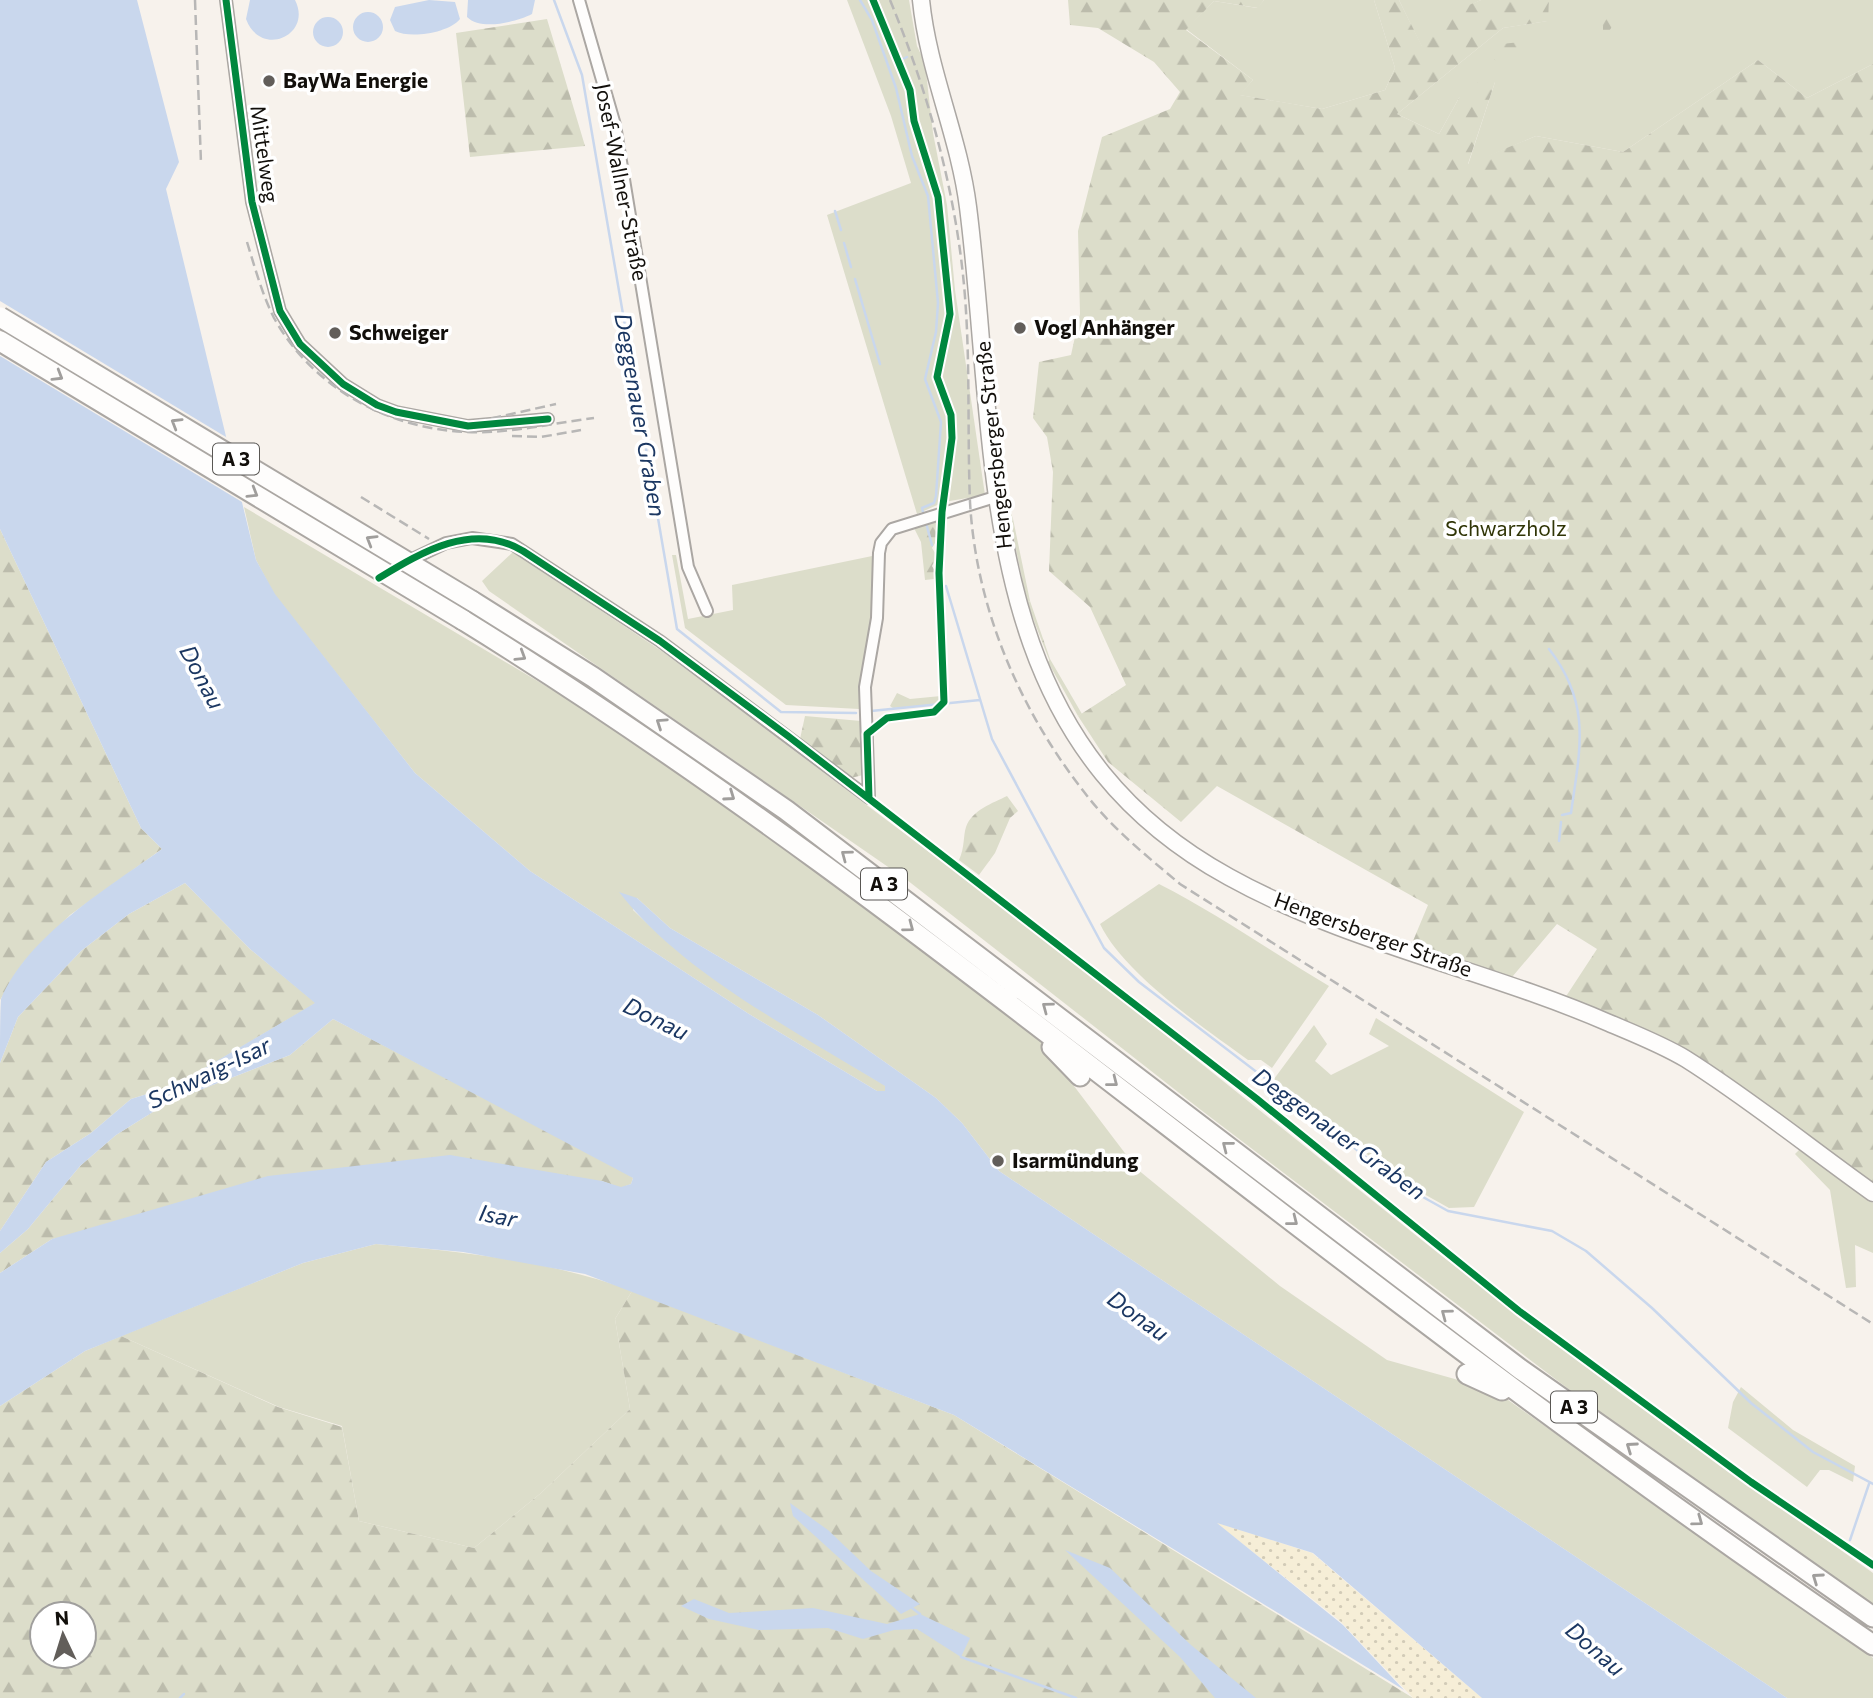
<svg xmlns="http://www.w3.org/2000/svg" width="1873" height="1698" viewBox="0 0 1873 1698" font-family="Commissioner,sans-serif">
<defs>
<pattern id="forest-firs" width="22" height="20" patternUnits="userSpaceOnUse" patternTransform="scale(1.75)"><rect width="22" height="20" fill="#dcddca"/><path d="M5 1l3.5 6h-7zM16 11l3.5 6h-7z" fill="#bcbcac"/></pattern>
<pattern id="sand-dots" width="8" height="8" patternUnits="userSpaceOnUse" patternTransform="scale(1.75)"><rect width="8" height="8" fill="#f6eed7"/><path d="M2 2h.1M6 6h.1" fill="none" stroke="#d2cbb7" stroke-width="1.8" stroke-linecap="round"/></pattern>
</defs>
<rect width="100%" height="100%" fill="#f7f2ec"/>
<path fill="#dcddca" d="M847,0H909L917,46L925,63L933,133L947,205L955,290L985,495L944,502L917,514L827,215L911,183L891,116Z
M1264,0H1374L1395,68L1385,90L1322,109L1239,95L1253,80L1186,29L1214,1L1257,8Z
M1399,0H1481L1464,8L1422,47Z
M1549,0H1873V64L1807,98L1758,60L1623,152L1536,136L1468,165L1495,82L1459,98L1439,134L1397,114L1503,28L1547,21Z
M1005,496L1013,519L1030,601L1027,603Z
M244,507L573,702L766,834L1036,1036L1137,1169L1280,1286L1387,1360L1494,1390L1873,1658V1698H1787L999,1171L962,1123L936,1098L818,1015L670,928L637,898L633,910C706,982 799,1033 886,1086L885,1091H877L749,1014L530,871L415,773L274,594L256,560Z
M513,552L663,652L1053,945L1438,1253L1623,1395L1873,1573V1604L1579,1397L1201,1110L907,880L489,591L482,581Z
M672,555H676L688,619L733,610L732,585L877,555V594L859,709L786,705L685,628Z
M1050,659L1082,714L1078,716L1048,662Z
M897,693L910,699L941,696L940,704L893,708L890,706Z
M1159,884C1218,914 1272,952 1329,986L1272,1068L1261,1060H1248C1203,1027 1124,974 1100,924Z
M1376,1018L1524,1112L1474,1207L1449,1208L1399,1180L1274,1079L1314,1025L1327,1044L1315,1061L1331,1075L1389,1046L1369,1034Z
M1799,1150L1873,1203V1253L1855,1245L1856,1287L1846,1288L1830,1190L1795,1154Z
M376,1244C462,1252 550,1260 632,1291L615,1319L630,1409L541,1493L474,1548L359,1521L342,1426L279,1407L121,1336L303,1263Z
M1741,1387L1793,1430L1855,1466L1853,1482L1829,1470H1820L1807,1487L1728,1428L1733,1402Z"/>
<path fill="url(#forest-firs)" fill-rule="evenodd" d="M1068,0H1264L1258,8L1214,1L1186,30L1253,80L1240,95L1322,109L1385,90L1395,68L1374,0H1399L1422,46L1464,7L1481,0H1549L1548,21L1503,28L1397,114L1439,134L1459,98L1483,78L1495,82L1468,164L1536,136L1623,152L1758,60L1807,98L1873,64V1194L1683,1056L1561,1004L1597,949L1557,924L1507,983L1413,941L1428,905L1217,786L1181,822L1108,762L1078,716L1126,685L1090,607L1049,571L1053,472L1047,437L1033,418L1039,362L1071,355L1080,314L1078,231L1102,137L1170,109L1180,92L1154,62L1098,28L1070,25Z
M1610,7L1620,15L1603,40V26L1598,16Z
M547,19L585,146L470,157L456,33Z
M1520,42L1521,61L1507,73L1494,59L1502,44Z
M936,519L938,538L932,548L937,556L932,566L936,573L934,579L925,580L921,542L914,528L917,524Z
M0,529L141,828L162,849L70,915L23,963L0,1000Z
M1030,601L1050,659V662L1027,603Z
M805,716L861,721L865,746L863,775L851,778L800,739Z
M1007,796L1018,811L1010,818L995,853L979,875L959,860C965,847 963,836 966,827C972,810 993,803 1007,796Z
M185,883L250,949L316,1003L176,1085L131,1099L91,1133L46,1162L0,1231V1063L18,1017L81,951L129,914Z
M333,1019L624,1171L633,1178L631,1184L621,1188L602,1181L52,1239L0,1273V1253L28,1229L80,1166L116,1135L169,1102L290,1055Z
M632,1291L954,1415L1413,1698H0V1406L85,1351L121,1336L278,1407L342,1427L359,1521L474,1548L541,1493L630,1409L615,1319ZM42,1614H84V1656H42Z"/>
<path fill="url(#sand-dots)" d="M1215,1522L1312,1553L1482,1698H1413L1340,1621Z"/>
<path fill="#c9d7ed" d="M0,0H137L179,162L166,189L256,560L275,594L415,773L530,871L749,1014L877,1091H885V1086C799,1033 681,973 619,892L637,898L670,928L818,1015L936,1098L962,1123L999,1171L1787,1698H1482L1313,1553L1217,1523L1343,1625L1404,1690L954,1415L585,1274L463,1252L376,1244L303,1263L85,1351L0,1406V1273L52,1239L268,1176L450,1155L602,1181L621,1187L631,1184L633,1178L333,1019L290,1055L169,1102L116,1135L80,1166L28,1229L0,1253V1231L46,1162L91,1133L131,1099L176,1085L315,1003L250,949L185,883L129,914L81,951L18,1017L0,1063C0,1047 0,1012 1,999C28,935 108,888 162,849L141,828L0,529Z
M250,0H295C313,35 261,59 246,19Z
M429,0L455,2L460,19C449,33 410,39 395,31L390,20L395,7Z
M468,0H535L532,14C516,22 481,31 467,17Z
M353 27a15 15 0 1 1 30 0a15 15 0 1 1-30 0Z
M313 32a15 15 0 1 1 30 0a15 15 0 1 1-30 0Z
M790,1503L828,1530L871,1571L920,1604L901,1614L793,1516Z
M1065,1550L1110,1568L1191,1645L1256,1698H1215L1180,1657Z
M694,1599L729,1613L813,1608L887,1624L920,1614L970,1638L961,1657L917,1629L894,1630L863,1639L828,1628L759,1630L709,1619L681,1606Z"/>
<path fill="#f7f2ec" d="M0,301L231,440L247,505L0,356Z"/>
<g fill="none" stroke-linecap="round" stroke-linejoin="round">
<path stroke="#c9d7ed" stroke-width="2.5" d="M554,0L582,75L677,629L781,712L856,713
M860,0L872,20L896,88L912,156L928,196L938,303L936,332L925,379L941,422L936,496L934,503L922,508L924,516
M903,59L907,57
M942,197L953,313L949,340
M835,211L841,230
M844,243L851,267
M855,279L880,364
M926,523L932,545
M946,586L992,739L1104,948L1139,982L1335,1132L1396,1182L1448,1211L1552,1231L1586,1251L1652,1308L1751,1403L1813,1452L1873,1484
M1549,649C1592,704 1580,749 1571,813L1562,815
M871,711L980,700
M1559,841L1561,822
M1850,1540L1869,1484
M912,1608L920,1614
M961,1657L1076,1698
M180,1698L184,1694"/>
<defs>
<path id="minor" d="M226,0L252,202L280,311L300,344L343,384L377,405L396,412L468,426L548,419
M579,0L615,125L688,567L707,611
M406,562L446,543L472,538L512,544L660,641L869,798
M869,798L865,687L877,618L879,553L881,543L892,529L995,497"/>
<path id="secondary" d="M921,0C928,71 959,136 968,207C1000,458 970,735 1229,877C1348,943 1485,969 1609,1023C1635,1034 1663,1045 1686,1059C1751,1100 1811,1149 1873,1193"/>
<path id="motorway" d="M472,601L593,677L786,810L1520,1369L1873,1617
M463,620C789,821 1084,1065 1390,1296C1548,1416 1709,1533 1873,1645
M1052,1047L1080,1076
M1467,1374L1502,1390"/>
</defs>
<use href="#minor" stroke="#aba7a3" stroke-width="14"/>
<use href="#secondary" stroke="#aba7a3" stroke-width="19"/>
<use href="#motorway" stroke="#aba7a3" stroke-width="23"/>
<use href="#minor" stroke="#fefdfc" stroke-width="10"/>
<use href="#secondary" stroke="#fefdfc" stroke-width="16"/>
<use href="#motorway" stroke="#fefdfc" stroke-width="19"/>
<path stroke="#b8b7b6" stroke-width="2.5" stroke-dasharray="10 5" stroke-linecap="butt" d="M195,0L201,163
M890,0C926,87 953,181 963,275C971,350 967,427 970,502C976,610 1021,713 1088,797C1114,830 1148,857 1180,884L1873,1324
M247,242C255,268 262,294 274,318C313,388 388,429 467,432C509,434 553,423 594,418
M462,425L556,404
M512,436L541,437L581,430
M361,497L429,539"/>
<defs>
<path id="motorway-bridge" d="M0,317L472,601
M0,341L463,620"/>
</defs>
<use href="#motorway-bridge" stroke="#aba7a3" stroke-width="23" stroke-linecap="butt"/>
<use href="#motorway-bridge" stroke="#fefdfc" stroke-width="19"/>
<defs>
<path id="cycleway" d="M226,0L252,202L280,311L300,344L343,384L377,405L396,412L468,426L548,419
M379,578C422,552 473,521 523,551L660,641L788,736L1257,1099L1519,1311L1751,1482L1873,1565
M869,798L867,734L887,718L934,712L944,702L939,573L942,512L952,438L951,415L937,377L950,314L938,197L914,121L910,90L873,0"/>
</defs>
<use href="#cycleway" stroke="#fff" stroke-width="11"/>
<use href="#cycleway" stroke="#00873e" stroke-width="7"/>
</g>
<defs><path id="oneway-chevron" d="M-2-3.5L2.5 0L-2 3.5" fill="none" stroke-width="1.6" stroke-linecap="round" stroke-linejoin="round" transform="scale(1.75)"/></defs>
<g stroke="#a09e9c">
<use href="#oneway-chevron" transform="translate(58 376) rotate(31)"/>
<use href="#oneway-chevron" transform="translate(176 423) rotate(-149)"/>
<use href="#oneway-chevron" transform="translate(253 493) rotate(31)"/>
<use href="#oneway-chevron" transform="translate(371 540) rotate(-149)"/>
<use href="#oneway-chevron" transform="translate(521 656) rotate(32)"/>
<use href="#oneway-chevron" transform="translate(661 723) rotate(-146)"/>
<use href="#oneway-chevron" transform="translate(730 796) rotate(35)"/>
<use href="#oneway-chevron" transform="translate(846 855) rotate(-143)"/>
<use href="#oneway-chevron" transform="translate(909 927) rotate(37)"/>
<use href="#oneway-chevron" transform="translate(1047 1007) rotate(-143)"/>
<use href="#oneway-chevron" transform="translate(1113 1082) rotate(38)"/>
<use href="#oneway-chevron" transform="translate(1227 1146) rotate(-142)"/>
<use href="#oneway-chevron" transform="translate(1293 1221) rotate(38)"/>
<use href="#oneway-chevron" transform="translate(1446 1314) rotate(-143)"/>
<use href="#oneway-chevron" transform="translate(1631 1447) rotate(-145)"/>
<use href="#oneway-chevron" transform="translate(1698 1521) rotate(36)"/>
<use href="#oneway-chevron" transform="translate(1817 1578) rotate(-145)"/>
</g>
<g fill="#625e5a" stroke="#fff" stroke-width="2.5">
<circle cx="269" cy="81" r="7"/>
<circle cx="1020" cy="328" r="7"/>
<circle cx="335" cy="333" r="7"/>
<circle cx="998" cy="1161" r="7"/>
</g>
<g text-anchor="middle" stroke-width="7" stroke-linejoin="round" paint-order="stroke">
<g fill="#fff" stroke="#595754" stroke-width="2">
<rect x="213" y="443.5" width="46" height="31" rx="5"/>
<rect x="861" y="868.5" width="46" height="31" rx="5"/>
<rect x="1551" y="1391.5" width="46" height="31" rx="5"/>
</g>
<g font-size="19" font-weight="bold" fill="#120f0b">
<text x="236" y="466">A 3</text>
<text x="884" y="891">A 3</text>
<text x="1574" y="1414">A 3</text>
</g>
<g font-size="21" font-weight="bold" fill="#120f0b" stroke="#fff" text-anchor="start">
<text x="283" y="88">BayWa Energie</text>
<text x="1034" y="335">Vogl Anhänger</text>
<text x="349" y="340">Schweiger</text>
<text x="1012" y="1168">Isarmündung</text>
</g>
<g font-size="21" fill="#120f0b" stroke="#fff">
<text transform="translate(264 154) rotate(82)" y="7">Mittelweg</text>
<text transform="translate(621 182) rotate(79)" y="7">Josef-Wallner-Straße</text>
<text transform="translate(994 445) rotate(-96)" y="7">Hengersberger Straße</text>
<text transform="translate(1373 935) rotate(20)" y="7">Hengersberger Straße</text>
</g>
<g font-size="21" fill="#303506" stroke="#fff">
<text x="1506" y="536">Schwarzholz</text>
</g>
<g font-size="23" font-style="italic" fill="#1b3762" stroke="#fff">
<text transform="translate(640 415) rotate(80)" y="8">Deggenauer Graben</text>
<text transform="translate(202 677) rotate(62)" y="8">Donau</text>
<text transform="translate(656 1019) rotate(26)" y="8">Donau</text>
<text transform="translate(209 1073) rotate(-26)" y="8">Schwaig-Isar</text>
<text transform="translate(1339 1134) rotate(36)" y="8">Deggenauer Graben</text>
<text transform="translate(498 1216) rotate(11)" y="8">Isar</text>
<text transform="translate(1138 1316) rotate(36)" y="8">Donau</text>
<text transform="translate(1595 1649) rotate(41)" y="8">Donau</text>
</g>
</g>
<g transform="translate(63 1635) rotate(356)"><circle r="33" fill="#ffffff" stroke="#a09f9d" stroke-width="2"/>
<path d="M0-5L12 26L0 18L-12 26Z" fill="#625e5a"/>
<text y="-10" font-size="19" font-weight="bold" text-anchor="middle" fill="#120f0b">N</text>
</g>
</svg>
